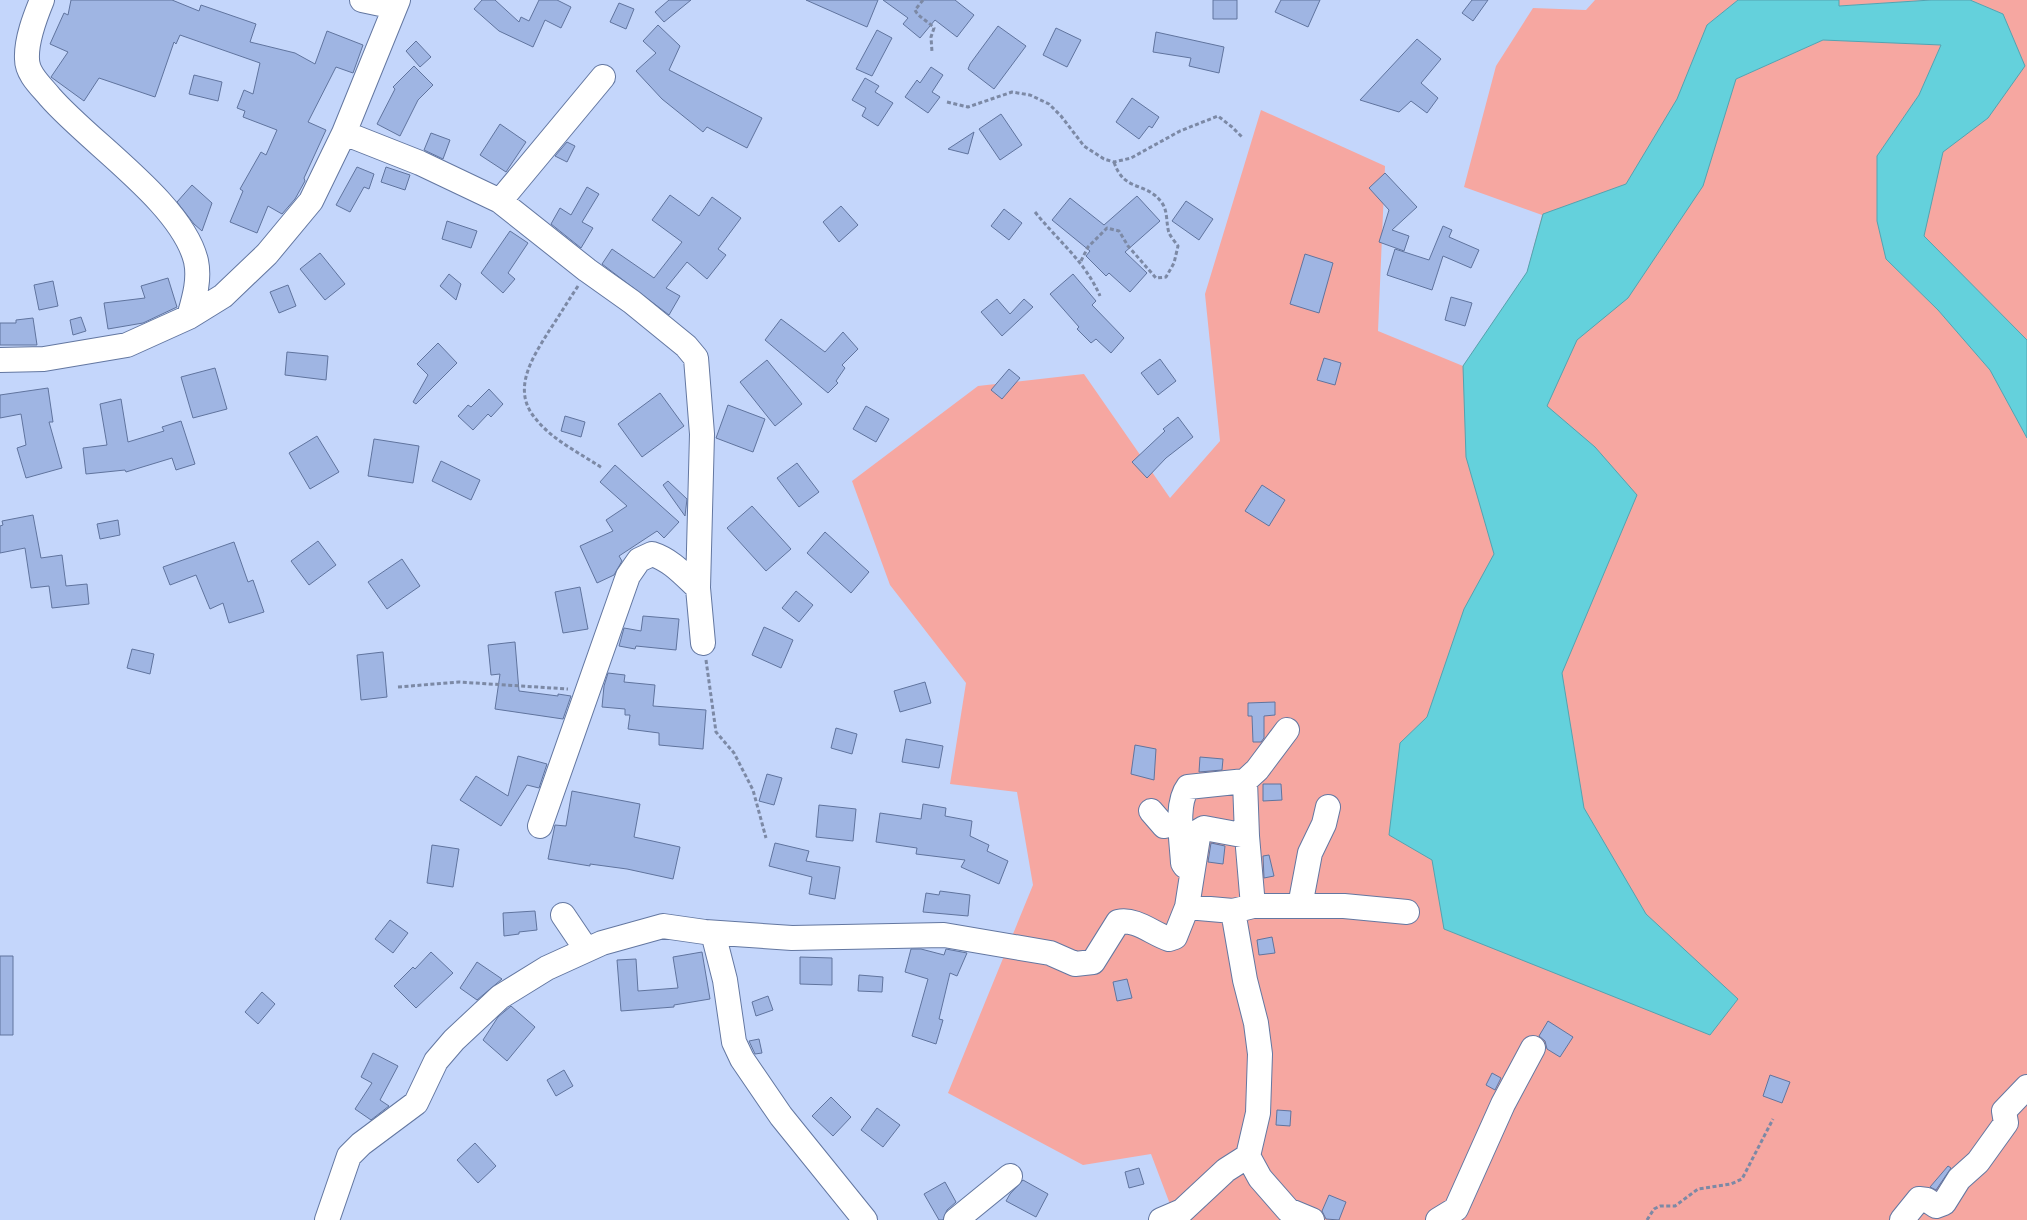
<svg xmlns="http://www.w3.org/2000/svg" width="2027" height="1220" viewBox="0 0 2027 1220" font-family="'IBM Plex Serif',serif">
<rect width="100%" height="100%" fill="#c4d6fb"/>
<path fill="#f6a7a1" d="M1595,0H1738L1707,25L1736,79L1823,40L1941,45L1919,95L1877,156L1886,259L1938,310L1990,370L2027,438V1220H1176L1151,1154L1083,1165L948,1093L1033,885L1017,792L950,784L966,683L890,585L852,481L978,386L1084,374L1170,498L1220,441L1205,294L1261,110L1385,166L1378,331L1463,366L1527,272L1542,215L1464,187L1496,66L1533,8L1586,10Z
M1839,0H1931L1838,6Z
M1970,0H2027V340L1923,237L1943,151L1988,118L2003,14Z"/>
<path fill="#64d1dc" stroke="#54a3b0" d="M1738,0H1839V6L1931,0H1970L2003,14L2025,66L1988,118L1943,152L1924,236L2027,340V438L1990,370L1938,310L1886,259L1877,221V156L1919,95L1941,45L1823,40L1736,79L1703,186L1628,298L1577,340L1547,406L1595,447L1637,495L1562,673L1584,808L1646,914L1738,999L1710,1035L1444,929L1432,860L1389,835L1400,743L1427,717L1464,609L1494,554L1466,457L1463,366L1527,272L1543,214L1626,184L1677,99L1707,25Z"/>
<path fill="#9fb5e3" stroke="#60749e" d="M71,0H172L199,11L201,5L256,24L250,42L295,53L315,64L327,31L363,45L353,73L336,67L308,122L326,130L304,178L305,181L295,199L282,214L268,206L257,233L230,222L243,191L240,189L261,152L266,155L277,130L243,117L245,111L237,108L244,90L253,94L260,63L180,35L176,44L174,42L155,97L99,78L84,101L51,77L68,52L50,44L64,13L68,15Z
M482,0H495L519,22L521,17L529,21L539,0H557L571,7L561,28L545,20L533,47L499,31L474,9Z
M669,0H691L664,22L655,12Z
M806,0H878L867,27Z
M883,0H955L974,15L957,37L935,20L920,38L903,24L908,18Z
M1213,0H1237V19H1213Z
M1281,0H1320L1308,27L1275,12Z
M1472,0H1488L1473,21L1462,13Z
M619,3L634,9L626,29L610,22Z
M658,25L680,46L669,70L762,118L747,148L707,127L703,132L662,99L636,71L656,53L643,41Z
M998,26L1026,46L994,89L968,69L970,64Z
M1056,28L1081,40L1067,67L1043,55Z
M877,30L892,38L872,76L856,69Z
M1156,32L1224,47L1219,73L1189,66L1191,58L1153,52Z
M1417,39L1441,59L1421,83L1438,98L1427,113L1411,101L1399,112L1360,100Z
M416,41L431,57L420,67L406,51Z
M414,66L433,85L418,100L400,136L377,124L395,89L393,87Z
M931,67L943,75L932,92L940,97L928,113L905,97L917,80L920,83Z
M194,75L222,82L218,101L189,94Z
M865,78L879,86L875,92L893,103L878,126L862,116L866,108L852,100Z
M1132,98L1159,117L1152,128L1149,126L1139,139L1116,122Z
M1001,114L1022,145L1000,160L979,129Z
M500,124L526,142L506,172L480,155Z
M974,132L968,154L948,149Z
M431,133L450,140L443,159L424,150Z
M567,142L575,146L567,162L555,156Z
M357,167L374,174L369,189L364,187L350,212L336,205Z
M386,167L410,175L405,190L381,182Z
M1385,173L1417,207L1392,230L1409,236L1404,251L1379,242L1389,210L1369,188Z
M192,185L212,203L202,231L194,224L177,202Z
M587,187L599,194L582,222L593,228L581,248L551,224L560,208L571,215Z
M670,195L699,216L712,197L741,218L718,249L726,255L707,279L687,262L666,288L680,296L669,315L602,264L612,249L654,278L682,242L652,220Z
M1137,196L1160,221L1125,252L1147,273L1130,292L1109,273L1106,276L1086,256L1090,251L1052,220L1070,198L1104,225Z
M1186,201L1213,219L1199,240L1172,221Z
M841,206L858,225L839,242L823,222Z
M1004,209L1022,223L1009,240L991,226Z
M447,221L477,231L471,248L442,239Z
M1443,226L1452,230L1449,237L1479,250L1471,268L1443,256L1432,290L1387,275L1395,249L1429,260Z
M510,231L528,243L508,273L515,279L503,293L481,273Z
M320,253L345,284L325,300L300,269Z
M1305,254L1333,263L1319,313L1290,304Z
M449,274L461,284L456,300L440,286Z
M1073,274L1096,301L1092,305L1124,338L1111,353L1096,339L1091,343L1077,329L1079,327L1050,294Z
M168,278L177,307L143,323L108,329L104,303L145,298L141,286Z
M53,281L58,306L39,310L34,285Z
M288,285L296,306L279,313L270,292Z
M1451,297L1472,303L1465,326L1445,320Z
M997,299L1010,314L1024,299L1033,307L1002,336L981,312Z
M81,317L86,331L73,335L70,320Z
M33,318L37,345H0V323H16V320Z
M781,319L825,352L843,332L858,349L842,365L845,368L836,381L838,383L828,393L765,340Z
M438,343L457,363L416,404L413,402L428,375L417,364Z
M287,352L328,356L326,380L285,375Z
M1324,358L1341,363L1335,385L1317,380Z
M1160,359L1176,381L1158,395L1141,373Z
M767,360L802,404L775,426L740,382Z
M215,368L227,409L193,418L181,377Z
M1009,369L1020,378L1002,399L991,390Z
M48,388L53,422H49L62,468L26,478L17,448L26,445L21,414L0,418V395Z
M489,389L503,404L491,417L488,414L473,430L458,416L468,405L471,407Z
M660,393L684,426L642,457L618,424Z
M121,399L128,442L164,431L162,427L181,421L195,464L176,470L172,458L126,472L125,470L86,474L83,448L107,445L100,404Z
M728,405L765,419L753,452L716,438Z
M866,406L889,419L876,442L853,429Z
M565,416L585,422L581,437L561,431Z
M1178,417L1193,437L1166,458L1147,478L1132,462L1165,431L1163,429Z
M317,436L339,472L310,489L289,453Z
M374,439L419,446L413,483L368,476Z
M441,461L480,480L471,500L432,481Z
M797,463L819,492L799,507L777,478Z
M615,465L679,522L664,538L657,531L619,556L622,561L614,575L597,583L580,546L613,531L606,520L627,506L600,482Z
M668,481L687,499L685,516L663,485Z
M1262,485L1285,500L1269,526L1245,511Z
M752,506L791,549L766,571L727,528Z
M33,515L41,558L62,555L66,586L87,584L89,604L52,608L49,586L31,588L25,548L0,553V526L3,525L2,521Z
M118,520L120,535L100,539L97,524Z
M825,532L869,572L851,593L807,553Z
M318,541L336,565L309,585L291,561Z
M234,542L248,582L253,580L264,612L229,623L223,603L210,609L196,575L170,585L163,567Z
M402,559L420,586L387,609L368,582Z
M580,587L588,629L563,633L555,592Z
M796,591L813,605L799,622L782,608Z
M643,616L679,619L676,650L636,646L635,649L619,646L624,628L641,631Z
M764,627L793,640L781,668L752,655Z
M515,642L519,691L558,696V694L571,696L563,719L495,709L500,674L491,675L488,645Z
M132,649L154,654L150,674L127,668Z
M383,652L387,697L361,700L357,655Z
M608,673L625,675L624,682L655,685L653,706L706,710L703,749L659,745V733L628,729L630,715H625V709L602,707L604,686Z
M925,682L931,703L900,712L894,691Z
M1275,702V715L1264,716V738L1261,742H1253L1252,716H1248V703Z
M836,728L857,734L852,754L831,748Z
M906,739L943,746L939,768L902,762Z
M1135,745L1156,749L1154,780L1131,774Z
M518,756L547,764L539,788L527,785L501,826L460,800L476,776L508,796Z
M1200,757L1223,759L1222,770L1199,772Z
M767,774L782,778L774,805L759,801Z
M1263,784H1281L1282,800L1263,801Z
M572,791L640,804L634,837L680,847L673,879L627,869L590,864V866L548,859L555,825L566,826Z
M923,804L946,808L945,816L972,821L970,836L989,845L987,851L1008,861L999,884L961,867L965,860L916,854L917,848L876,842L880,813L921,819Z
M819,805L856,809L853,841L816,837Z
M775,843L809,851L806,861L840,867L835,899L809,894L812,877L769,866Z
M1211,843L1225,846L1223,864L1208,862Z
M432,845L459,849L453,887L427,883Z
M1269,855L1274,876L1264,878L1263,856Z
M940,891L970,895L968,916L923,912L926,893L939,895Z
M535,911L537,930L519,932V934L504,936L503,913Z
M390,920L408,933L393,953L375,939Z
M1272,937L1275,953L1259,955L1257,940Z
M911,949H921L944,955L946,949L967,953L957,976L950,973L939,1019L943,1020L936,1044L912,1036L928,979L905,972Z
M431,952L453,973L416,1008L394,986L413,967L415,969Z
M702,952L710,999L674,1005V1007L621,1011L617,960L636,959L638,991L678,988L673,957Z
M0,956H13V1035H0Z
M800,957L832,958V985L800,984Z
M477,962L502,979L477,1000L460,988Z
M859,975L883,977L882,992L858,991Z
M1127,979L1132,998L1117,1001L1113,982Z
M262,992L275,1004L258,1024L245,1012Z
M768,996L773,1010L756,1016L752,1002Z
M511,1006L535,1027L507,1061L483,1040L498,1017Z
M1548,1021L1573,1037L1560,1057L1547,1049L1545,1041L1539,1036Z
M759,1039L762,1053L755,1054L749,1041Z
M373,1053L398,1066L380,1100L389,1106L371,1120L355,1109L372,1083L361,1077Z
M564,1070L573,1086L556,1096L547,1080Z
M1492,1073L1501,1078L1495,1090L1486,1085Z
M1770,1075L1790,1082L1782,1103L1763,1096Z
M831,1097L851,1117L833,1136L812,1116Z
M877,1108L900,1125L883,1147L861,1130Z
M1277,1110L1291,1111L1290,1126L1276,1125Z
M475,1143L496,1166L478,1183L457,1160Z
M1948,1166L1951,1168L1936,1190L1930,1187Z
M1139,1168L1144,1184L1129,1188L1125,1172Z
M1023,1180L1048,1194L1036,1217L1006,1201L1010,1194Z
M945,1182L956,1202L947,1210L943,1220H939L924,1194Z
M1329,1195L1346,1202L1339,1220L1326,1219L1322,1211Z"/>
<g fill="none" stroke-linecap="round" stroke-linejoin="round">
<defs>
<path id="minor" d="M42,0C35,17 26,40 27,59C27,74 41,86 50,97C90,143 182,203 196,261C200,280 194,299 189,317
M362,0L395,7
M344,133L420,163L500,201L587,270L632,302L686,346L696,358L702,434L698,588L703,643
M500,201L603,77
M0,360L44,359L127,345L189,317L223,296L267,254L311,201L344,133L398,0
M1245,781L1247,836L1253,906
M1151,811L1164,826L1173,824L1180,827
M540,826L628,576L639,560L652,554C671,560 683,574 698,588
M1185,866L1183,863C1182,842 1175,804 1188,787L1245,781L1257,770L1287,730
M1300,906L1310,853L1324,824L1328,807
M1187,907L1233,911L1253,906H1344L1407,912
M563,915L586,949
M713,933L725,980L734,1042L742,1059L781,1116L865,1220
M1248,1156L1260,1178L1288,1210L1312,1220
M327,1220L349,1156L361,1144L416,1103L436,1061L454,1040L500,997L547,968L602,943L663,926L705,932L792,938L944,935L1050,953L1075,964L1093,962L1118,922C1136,918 1153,934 1169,939L1175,937L1187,907L1199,831L1204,828L1247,836
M956,1220L1010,1176
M1161,1220L1182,1211L1226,1170L1248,1156L1258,1113L1260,1054L1256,1023L1245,980L1233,911
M1438,1220L1456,1209L1503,1104L1533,1048
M1902,1220L1919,1199L1927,1200L1936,1206L1944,1203L1959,1179L1978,1162L2006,1123L2004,1111L2027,1087"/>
</defs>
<use href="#minor" stroke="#6377a1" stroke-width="26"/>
<path stroke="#7c89a5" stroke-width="3" stroke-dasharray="4 2.5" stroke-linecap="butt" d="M923,0L915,10C918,17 928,21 934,28L931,37L932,52
M947,102L968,107L1012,92L1030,95L1049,104L1061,116L1084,146L1104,159L1114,162L1131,158L1180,131L1218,116L1232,127L1243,138
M1035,212C1058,241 1085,261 1100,296
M1081,261L1088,247L1107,228L1119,231L1128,246L1156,278L1166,277L1174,263L1178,246C1175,242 1171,237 1169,233C1166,224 1168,211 1162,203C1147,181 1124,193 1114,162
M578,286C568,301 559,316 549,331C533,357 511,389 535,418C552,440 580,453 602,468
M706,660L716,732L734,753L753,790L766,838
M398,687L459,682L568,689
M1647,1220L1654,1209L1660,1206H1675L1698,1189L1731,1184L1742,1179L1773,1119"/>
<use href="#minor" stroke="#fff" stroke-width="24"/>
</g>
</svg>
